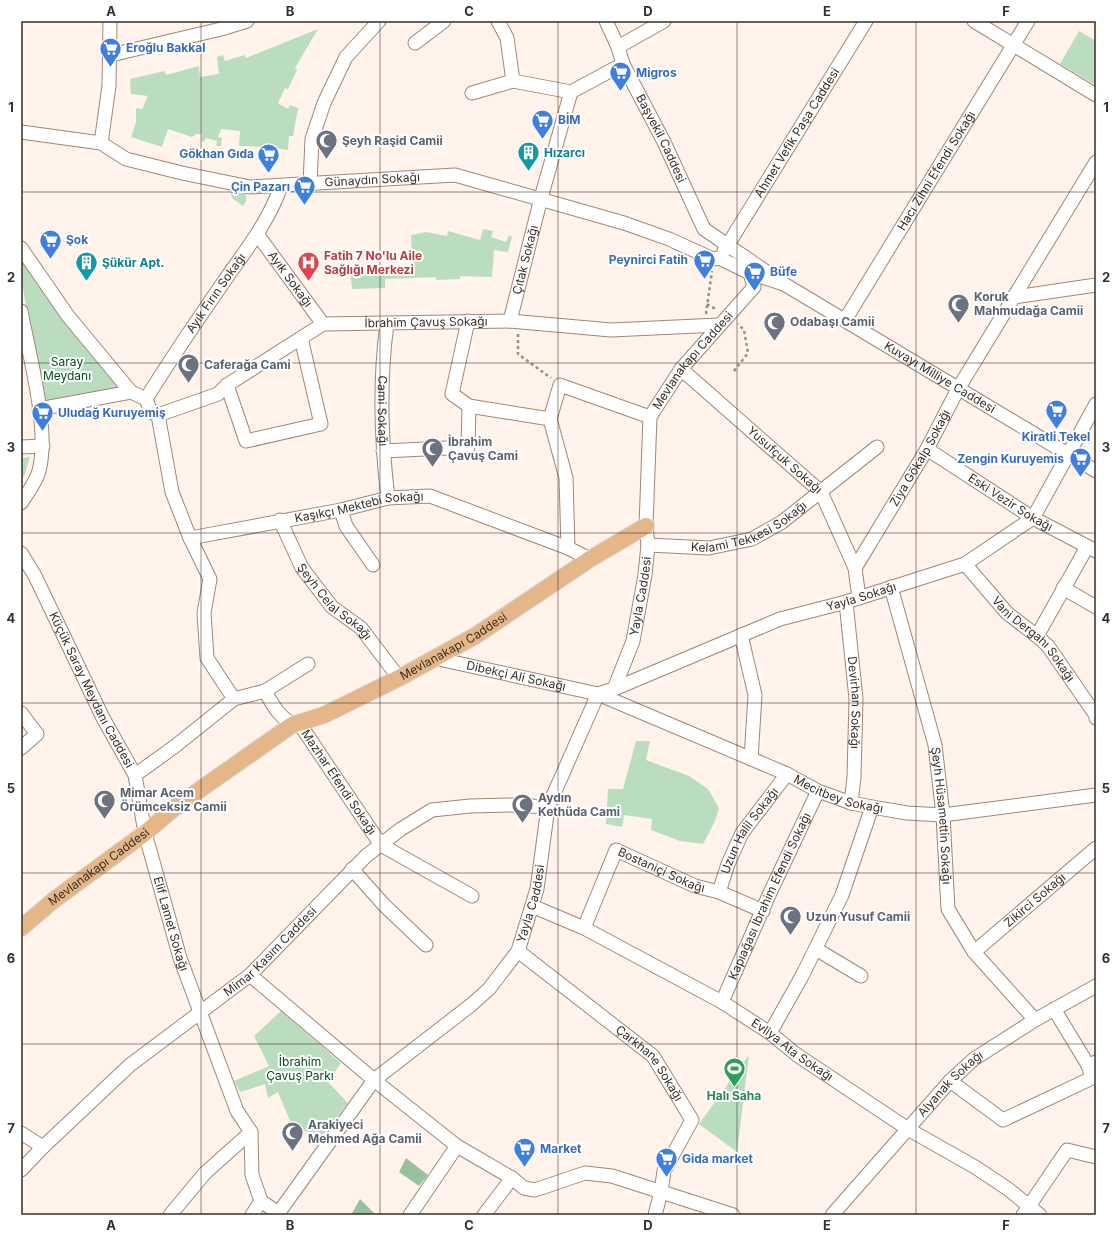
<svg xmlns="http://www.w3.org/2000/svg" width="1117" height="1236" viewBox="0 0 1117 1236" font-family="Inter,sans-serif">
<rect width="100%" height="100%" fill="#fff3eb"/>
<path fill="#baddc0" d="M318,29L295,68L297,70L288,89L285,88L278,103L288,109L290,105L298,108L293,136H289L288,150L269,147L239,146L240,131L221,129L218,137L222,138L221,146H216L217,141L206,138L204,142L201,141L202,134H197L192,137L168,129L162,147L131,137L136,122V108L142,109L148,96L131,94L130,79L164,71L166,75L199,66L200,77L219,74L217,57L223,55L225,61L244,55L246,58Z
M1079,31L1096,41V85L1060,64Z
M230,190L246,194V201L243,206L232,198Z
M483,229L493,231L491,237L506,242L509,235L512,237L508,252L494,250L492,277L460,276V279L436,280V277L385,279V288L352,289L351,276L368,272L412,269L411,235L426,232L447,236L448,231L480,240Z
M21,257L121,388L43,404L21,277Z
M30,457L25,474L21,481V458Z
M636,741H650L646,760L689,776L708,789L719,808L715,821L703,844L680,841L651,830L652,819L624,815L622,827L606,824L608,789H623Z
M281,1011L341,1063L328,1082L348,1103L317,1142L306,1131L293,1128L278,1092L268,1098L265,1084L240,1092L234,1081L269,1066L254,1036Z
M749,1055L737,1152L699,1124Z"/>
<path fill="#96c39e" d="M406,1158L428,1175L419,1186L399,1172Z
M360,1199L376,1215H351Z"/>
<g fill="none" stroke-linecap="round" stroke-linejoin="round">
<defs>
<g id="minor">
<path d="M498,21L507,38L513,81L571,92"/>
<path id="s1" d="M606,21L618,47L623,64L664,142L704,229L784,284L1096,471"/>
<path d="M974,21L1096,95"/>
<path d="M415,43L444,21"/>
<path d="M618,47L664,21"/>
<path d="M111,55L221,29L247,21"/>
<path d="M472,93L513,81"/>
<path id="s2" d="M21,132L101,143L126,159L182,173L250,187L455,175L624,223L669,239L713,259L719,258L750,273L784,284"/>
<path d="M101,143L109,86L110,21"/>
<path d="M310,184L312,139L324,103L346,57L379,21"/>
<path id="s3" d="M257,234L323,324"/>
<path d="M21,248L68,316L131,392L146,399L151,412L158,415L172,492L190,538L210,579L204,613L207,658L234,699L265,691L308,664"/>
<path id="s4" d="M724,251L866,21"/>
<path d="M1014,297L1096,285"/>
<path d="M21,311C29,355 50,429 39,471C36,482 27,494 21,503"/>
<path id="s5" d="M845,320L1028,21"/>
<path d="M468,321L452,394L469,406L550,419"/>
<path id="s6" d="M510,321L541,198L571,92L623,64"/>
<path id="s7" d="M387,324C379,382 381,440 388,498"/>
<path id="s8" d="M681,369L821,492L855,568L859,598"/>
<path d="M227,385L246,441L321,424L301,338"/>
<path id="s9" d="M146,399C171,358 198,319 225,280C246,250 269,221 281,186"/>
<path d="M39,409L131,392"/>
<path id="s10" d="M158,415L218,394L227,385L323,324L510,321L611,330L719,325"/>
<path d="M21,447L43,446"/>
<path id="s11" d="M927,449L1033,518L1096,551"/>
<path d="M383,451L468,447L469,406"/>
<path d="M341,510L346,526L373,565"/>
<path id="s12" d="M280,520L302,568L332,607L361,628L399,678"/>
<path id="s13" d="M190,538L341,510L388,498L430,496L568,548L590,559"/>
<path id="s14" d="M648,545L709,548L752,539L782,522L877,447"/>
<path d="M568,548L566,478L550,419L560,385L650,417"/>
<path id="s15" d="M21,553L35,576L103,718L135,775L145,833L180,958L237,1111L251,1132L252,1175L261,1201L281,1215"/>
<path id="s16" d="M965,564L1007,613L1037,636L1048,646L1095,714L1096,718"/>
<path id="s17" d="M855,568L927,449L958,389L1096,162"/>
<path id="s18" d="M891,587L935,745L943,815L948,909L974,952L1035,1020"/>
<path d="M1063,588L1096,607"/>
<path id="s19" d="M846,602L856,699L854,777L851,803"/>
<path d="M741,635L755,695L751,759"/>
<path d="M1037,636L1087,547"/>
<path id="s20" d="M434,658L598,694L787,774L818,791L851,803L872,807L907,813L943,815L1096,795"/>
<path id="s21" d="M614,689L633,641L645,575L648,545L646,526L650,417L681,369L754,287L750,273"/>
<path id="s22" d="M265,691C273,706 283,724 301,726L381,845L472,896"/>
<path d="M21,713L37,734L21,748"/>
<path d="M135,775L174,747L234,699"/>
<path d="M352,869L384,905L426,945"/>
<path id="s23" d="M719,892L728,864L742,833L787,774"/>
<path id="s24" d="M532,906L584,928L722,1002L770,1033L797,1055L908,1129L975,1167L1008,1189L1040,1215"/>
<path id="s25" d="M584,928L616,850L695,886L719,892L763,911"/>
<path d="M816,949L861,976"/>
<path id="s26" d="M518,951L653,1056L692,1120L664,1171L661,1192L655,1215"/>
<path id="s27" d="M974,952L1096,848"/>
<path d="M250,975L374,1080L457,1146L512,1178L524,1188L535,1190L585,1173L612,1176L733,1215"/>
<path id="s28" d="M722,1002L769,895L818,791"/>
<path d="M1054,1009L1088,1065"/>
<path d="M770,1033L802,976L842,895L872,807"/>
<path d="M950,1081L1003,1120L1092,1078L1088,1065L1096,1062"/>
<path d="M21,1133L43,1147"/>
<path id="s29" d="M21,1170L43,1147L130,1065L250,975L366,856L401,829L432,810L470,806L510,805L548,807"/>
<path d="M170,1215L205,1173L251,1132"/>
<path d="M252,1215L261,1201"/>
<path id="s30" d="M277,1215L374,1080L471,1005L489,989L518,951L537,889L548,807L598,694L614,689L780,619L846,602L965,564L1033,518L1096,404"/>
<path d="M410,1215L457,1146"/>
<path d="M484,1215L512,1178"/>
<path id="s31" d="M832,1215L950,1081L974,1059L1035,1020L1096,986"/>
<path d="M1023,1215L1067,1150L1096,1157"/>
</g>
<g id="major">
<path id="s32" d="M21,928L54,900L145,833L178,805L292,725L324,715L399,678L475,636L590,559L646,526"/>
</g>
</defs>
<use href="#minor" stroke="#a08774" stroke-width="15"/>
<use href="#major" stroke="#d7d5d4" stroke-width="18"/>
<path stroke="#998e86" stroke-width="2.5" stroke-dasharray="3 3" stroke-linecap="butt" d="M707,304L717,310
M706,314L712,271
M518,334V354L551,378
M734,371L748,353L744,330L738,324"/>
<use href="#minor" stroke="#fff" stroke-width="13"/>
<use href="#major" stroke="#e5b788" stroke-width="16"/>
</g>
<path fill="none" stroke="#382e26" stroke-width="1" stroke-opacity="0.55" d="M201,21V1215M380,21V1215M558,21V1215M737,21V1215M916,21V1215M21,192H1096M21,363H1096M21,533H1096M21,703H1096M21,873H1096M21,1044H1096"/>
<defs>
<symbol id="supermarket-pin" viewBox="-11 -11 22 30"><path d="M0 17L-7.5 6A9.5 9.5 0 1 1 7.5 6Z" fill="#3f7fe0" stroke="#fff"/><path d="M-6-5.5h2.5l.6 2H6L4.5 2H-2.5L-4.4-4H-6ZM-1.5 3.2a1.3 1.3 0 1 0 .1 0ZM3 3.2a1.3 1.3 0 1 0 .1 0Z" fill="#fff"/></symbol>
<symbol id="mosque-pin" viewBox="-11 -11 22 30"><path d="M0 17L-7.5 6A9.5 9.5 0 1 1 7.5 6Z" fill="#6b7280" stroke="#fff"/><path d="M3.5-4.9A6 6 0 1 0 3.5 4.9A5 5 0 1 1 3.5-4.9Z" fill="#fff"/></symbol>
<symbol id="building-pin" viewBox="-11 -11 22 30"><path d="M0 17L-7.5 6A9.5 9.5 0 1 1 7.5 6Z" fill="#0f9aa8" stroke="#fff"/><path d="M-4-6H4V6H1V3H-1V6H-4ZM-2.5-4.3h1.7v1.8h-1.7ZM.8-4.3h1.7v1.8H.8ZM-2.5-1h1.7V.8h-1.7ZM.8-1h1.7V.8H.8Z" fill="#fff"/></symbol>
<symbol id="hospital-pin" viewBox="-11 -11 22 30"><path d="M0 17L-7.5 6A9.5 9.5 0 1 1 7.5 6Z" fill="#e0444e" stroke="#fff"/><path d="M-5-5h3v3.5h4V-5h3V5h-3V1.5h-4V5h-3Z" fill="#fff"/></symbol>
<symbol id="stadium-pin" viewBox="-11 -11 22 30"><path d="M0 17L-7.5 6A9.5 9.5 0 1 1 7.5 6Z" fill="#2e9e5b" stroke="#fff"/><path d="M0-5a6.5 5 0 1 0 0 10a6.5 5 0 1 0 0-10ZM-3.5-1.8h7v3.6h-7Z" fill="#fff"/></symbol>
</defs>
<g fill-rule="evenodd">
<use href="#supermarket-pin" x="98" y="36" width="25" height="34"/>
<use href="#supermarket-pin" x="608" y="60" width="25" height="34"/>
<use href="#supermarket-pin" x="530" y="108" width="25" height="34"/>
<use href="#mosque-pin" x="314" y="128" width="25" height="34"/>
<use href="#building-pin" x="516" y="140" width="25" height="34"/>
<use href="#supermarket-pin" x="256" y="142" width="25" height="34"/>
<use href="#supermarket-pin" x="292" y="174" width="25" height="34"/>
<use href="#supermarket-pin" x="38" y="228" width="25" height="34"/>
<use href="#supermarket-pin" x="692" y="248" width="25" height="34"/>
<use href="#building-pin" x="74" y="250" width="25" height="34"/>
<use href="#hospital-pin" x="296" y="250" width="25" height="34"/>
<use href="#supermarket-pin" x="742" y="260" width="25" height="34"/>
<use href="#mosque-pin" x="946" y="292" width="25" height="34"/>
<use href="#mosque-pin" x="762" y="310" width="25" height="34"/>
<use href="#mosque-pin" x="176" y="352" width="25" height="34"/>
<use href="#supermarket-pin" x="1044" y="398" width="25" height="34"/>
<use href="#supermarket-pin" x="30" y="400" width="25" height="34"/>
<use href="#mosque-pin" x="420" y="436" width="25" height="34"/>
<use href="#supermarket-pin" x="1068" y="446" width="25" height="34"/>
<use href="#mosque-pin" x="92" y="788" width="25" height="34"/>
<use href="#mosque-pin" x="510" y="792" width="25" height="34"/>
<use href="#mosque-pin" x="778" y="904" width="25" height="34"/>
<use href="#stadium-pin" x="722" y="1056" width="25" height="34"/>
<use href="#mosque-pin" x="280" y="1120" width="25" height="34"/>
<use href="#supermarket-pin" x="512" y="1136" width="25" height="34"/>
<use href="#supermarket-pin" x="654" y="1146" width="25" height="34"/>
</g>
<g text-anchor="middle" stroke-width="4" stroke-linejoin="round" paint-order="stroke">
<g font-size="12" font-weight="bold" fill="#366cbe" stroke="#fff" text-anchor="start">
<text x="126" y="52">Eroğlu Bakkal</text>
<text x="636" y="77">Migros</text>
<text x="558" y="124">BİM</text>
<text x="254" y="158" text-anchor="end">Gökhan Gıda</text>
<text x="290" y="191" text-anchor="end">Çin Pazarı</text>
<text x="66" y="244">Şok</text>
<text x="688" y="264" text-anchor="end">Peynirci Fatih</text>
<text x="770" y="276">Büfe</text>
<text x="58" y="417">Uludağ Kuruyemiş</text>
<text x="1056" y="441" text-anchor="middle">Kiratli Tekel</text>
<text x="1064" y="463" text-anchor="end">Zengin Kuruyemis</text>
<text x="540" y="1153">Market</text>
<text x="682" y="1163">Gida market</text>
</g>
<g font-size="12" fill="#382e26" stroke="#fff">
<text dy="4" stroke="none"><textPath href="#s4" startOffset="139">Ahmet Vefik Paşa Caddesi</textPath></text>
<text dy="4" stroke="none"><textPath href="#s1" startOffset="130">Başvekil Caddesi</textPath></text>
<text dy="4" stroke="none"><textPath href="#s5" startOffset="175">Hacı Zihni Efendi Sokağı</textPath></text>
<text dy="4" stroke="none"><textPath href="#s2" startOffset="360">Günaydın Sokağı</textPath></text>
<text dy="4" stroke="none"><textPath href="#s6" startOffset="63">Çıtak Sokağı</textPath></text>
<text dy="4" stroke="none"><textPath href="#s3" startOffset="56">Ayık Sokağı</textPath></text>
<text dy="4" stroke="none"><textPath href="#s9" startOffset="127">Ayık Fırın Sokağı</textPath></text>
<text dy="4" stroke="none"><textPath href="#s10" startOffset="293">İbrahim Çavuş Sokağı</textPath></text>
<text dy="4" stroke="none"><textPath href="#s21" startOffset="348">Mevlanakapı Caddesi</textPath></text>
<text dy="4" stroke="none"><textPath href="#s1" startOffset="509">Kuvayı Milliye Caddesi</textPath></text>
<text dy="4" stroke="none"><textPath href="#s7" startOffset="87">Cami Sokağı</textPath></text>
<text dy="4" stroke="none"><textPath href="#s17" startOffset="128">Ziya Gökalp Sokağı</textPath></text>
<text dy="4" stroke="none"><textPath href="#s8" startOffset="138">Yusufçuk Sokağı</textPath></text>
<text dy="4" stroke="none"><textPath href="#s11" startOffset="99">Eski Vezir Sokağı</textPath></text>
<text dy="4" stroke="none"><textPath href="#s13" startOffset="172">Kaşıkçı Mektebi Sokağı</textPath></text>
<text dy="4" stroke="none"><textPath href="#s14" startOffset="106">Kelami Tekkesi Sokağı</textPath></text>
<text dy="4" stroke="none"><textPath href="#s21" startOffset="97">Yayla Caddesi</textPath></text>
<text dy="4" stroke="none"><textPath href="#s30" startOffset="913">Yayla Sokağı</textPath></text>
<text dy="4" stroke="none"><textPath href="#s12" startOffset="100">Şeyh Celal Sokağı</textPath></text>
<text dy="4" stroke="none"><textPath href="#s16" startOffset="102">Vani Dergahı Sokağı</textPath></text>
<text dy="4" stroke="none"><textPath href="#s32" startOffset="519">Mevlanakapı Caddesi</textPath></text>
<text dy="4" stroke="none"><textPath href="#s20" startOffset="84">Dibekçi Ali Sokağı</textPath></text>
<text dy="4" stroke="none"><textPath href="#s15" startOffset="154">Küçük Saray Meydanı Caddesi</textPath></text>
<text dy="4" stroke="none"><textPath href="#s19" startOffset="101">Devirhan Sokağı</textPath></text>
<text dy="4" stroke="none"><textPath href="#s22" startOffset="120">Mazhar Efendi Sokağı</textPath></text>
<text dy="4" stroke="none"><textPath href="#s20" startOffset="429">Meсitbey Sokağı</textPath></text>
<text dy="4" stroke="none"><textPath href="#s18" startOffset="235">Şeyh Hüsamettin Sokağı</textPath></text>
<text dy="4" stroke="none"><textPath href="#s23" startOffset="69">Uzun Halil Sokağı</textPath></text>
<text dy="4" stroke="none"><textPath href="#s32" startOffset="99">Mevlanakapı Caddesi</textPath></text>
<text dy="4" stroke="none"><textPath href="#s25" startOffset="134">Bostaniçi Sokağı</textPath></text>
<text dy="4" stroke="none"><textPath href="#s28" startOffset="116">Kapıağası İbrahim Efendi Sokağı</textPath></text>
<text dy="4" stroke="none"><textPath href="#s27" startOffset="80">Zikirci Sokağı</textPath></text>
<text dy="4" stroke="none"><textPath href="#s30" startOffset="410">Yayla Caddesi</textPath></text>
<text dy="4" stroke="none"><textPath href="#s15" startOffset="403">Elif Lamet Sokağı</textPath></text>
<text dy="4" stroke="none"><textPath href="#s29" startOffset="332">Mimar Kasım Caddesi</textPath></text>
<text dy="4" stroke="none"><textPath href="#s24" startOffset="298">Evliya Ata Sokağı</textPath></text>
<text dy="4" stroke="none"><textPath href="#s26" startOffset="174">Çarkhane Sokağı</textPath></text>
<text dy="4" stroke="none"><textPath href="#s31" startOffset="177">Alyanak Sokağı</textPath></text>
</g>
<g font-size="12" font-weight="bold" fill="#5b616d" stroke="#fff" text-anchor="start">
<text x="342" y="145">Şeyh Raşid Camii</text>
<text x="974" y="301">Koruk<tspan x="974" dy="14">Mahmudağa Camii</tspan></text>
<text x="790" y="326">Odabaşı Camii</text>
<text x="204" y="369">Caferağa Cami</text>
<text x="448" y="446">İbrahim<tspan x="448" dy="14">Çavuş Cami</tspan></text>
<text x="120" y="797">Mimar Acem<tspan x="120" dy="14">Örümceksiz Camii</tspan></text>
<text x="538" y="802">Aydın<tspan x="538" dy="14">Kethüda Cami</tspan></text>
<text x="806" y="921">Uzun Yusuf Camii</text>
<text x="308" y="1129">Arakiyeci<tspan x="308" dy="14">Mehmed Ağa Camii</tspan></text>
</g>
<g font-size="12" font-weight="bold" fill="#0d838f" stroke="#fff" text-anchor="start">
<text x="544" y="157">Hızarcı</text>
<text x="102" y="267">Şükür Apt.</text>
</g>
<g font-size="12" font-weight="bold" fill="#be3a42" stroke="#fff" text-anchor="start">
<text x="324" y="260">Fatih 7 No'lu Aile<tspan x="324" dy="14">Sağlığı Merkezi</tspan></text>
</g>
<g font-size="12" fill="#004a1d" stroke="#fff">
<text x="67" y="366">Saray<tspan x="67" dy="14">Meydanı</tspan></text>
<text x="300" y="1066">İbrahim<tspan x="300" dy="14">Çavuş Parkı</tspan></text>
</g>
<g font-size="12" font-weight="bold" fill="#27864d" stroke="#fff">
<text x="734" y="1100">Halı Saha</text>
</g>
</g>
<rect width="1117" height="1236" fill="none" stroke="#ffffff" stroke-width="44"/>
<rect x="22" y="22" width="1073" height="1192" fill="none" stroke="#382e26" stroke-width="1.5"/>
<g font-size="13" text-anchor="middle" font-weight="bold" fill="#382e26">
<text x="111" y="16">A</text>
<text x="290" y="16">B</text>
<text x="469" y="16">C</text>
<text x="648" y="16">D</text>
<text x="827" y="16">E</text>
<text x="1006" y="16">F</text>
<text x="11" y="112">1</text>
<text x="1106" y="112">1</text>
<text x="11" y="282">2</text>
<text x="1106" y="282">2</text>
<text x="11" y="452">3</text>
<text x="1106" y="452">3</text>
<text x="11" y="623">4</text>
<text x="1106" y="623">4</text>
<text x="11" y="793">5</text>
<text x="1106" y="793">5</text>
<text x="11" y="963">6</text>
<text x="1106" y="963">6</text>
<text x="11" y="1133">7</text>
<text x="1106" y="1133">7</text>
<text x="111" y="1230">A</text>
<text x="290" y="1230">B</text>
<text x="469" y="1230">C</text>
<text x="648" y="1230">D</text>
<text x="827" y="1230">E</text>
<text x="1006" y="1230">F</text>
</g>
</svg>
